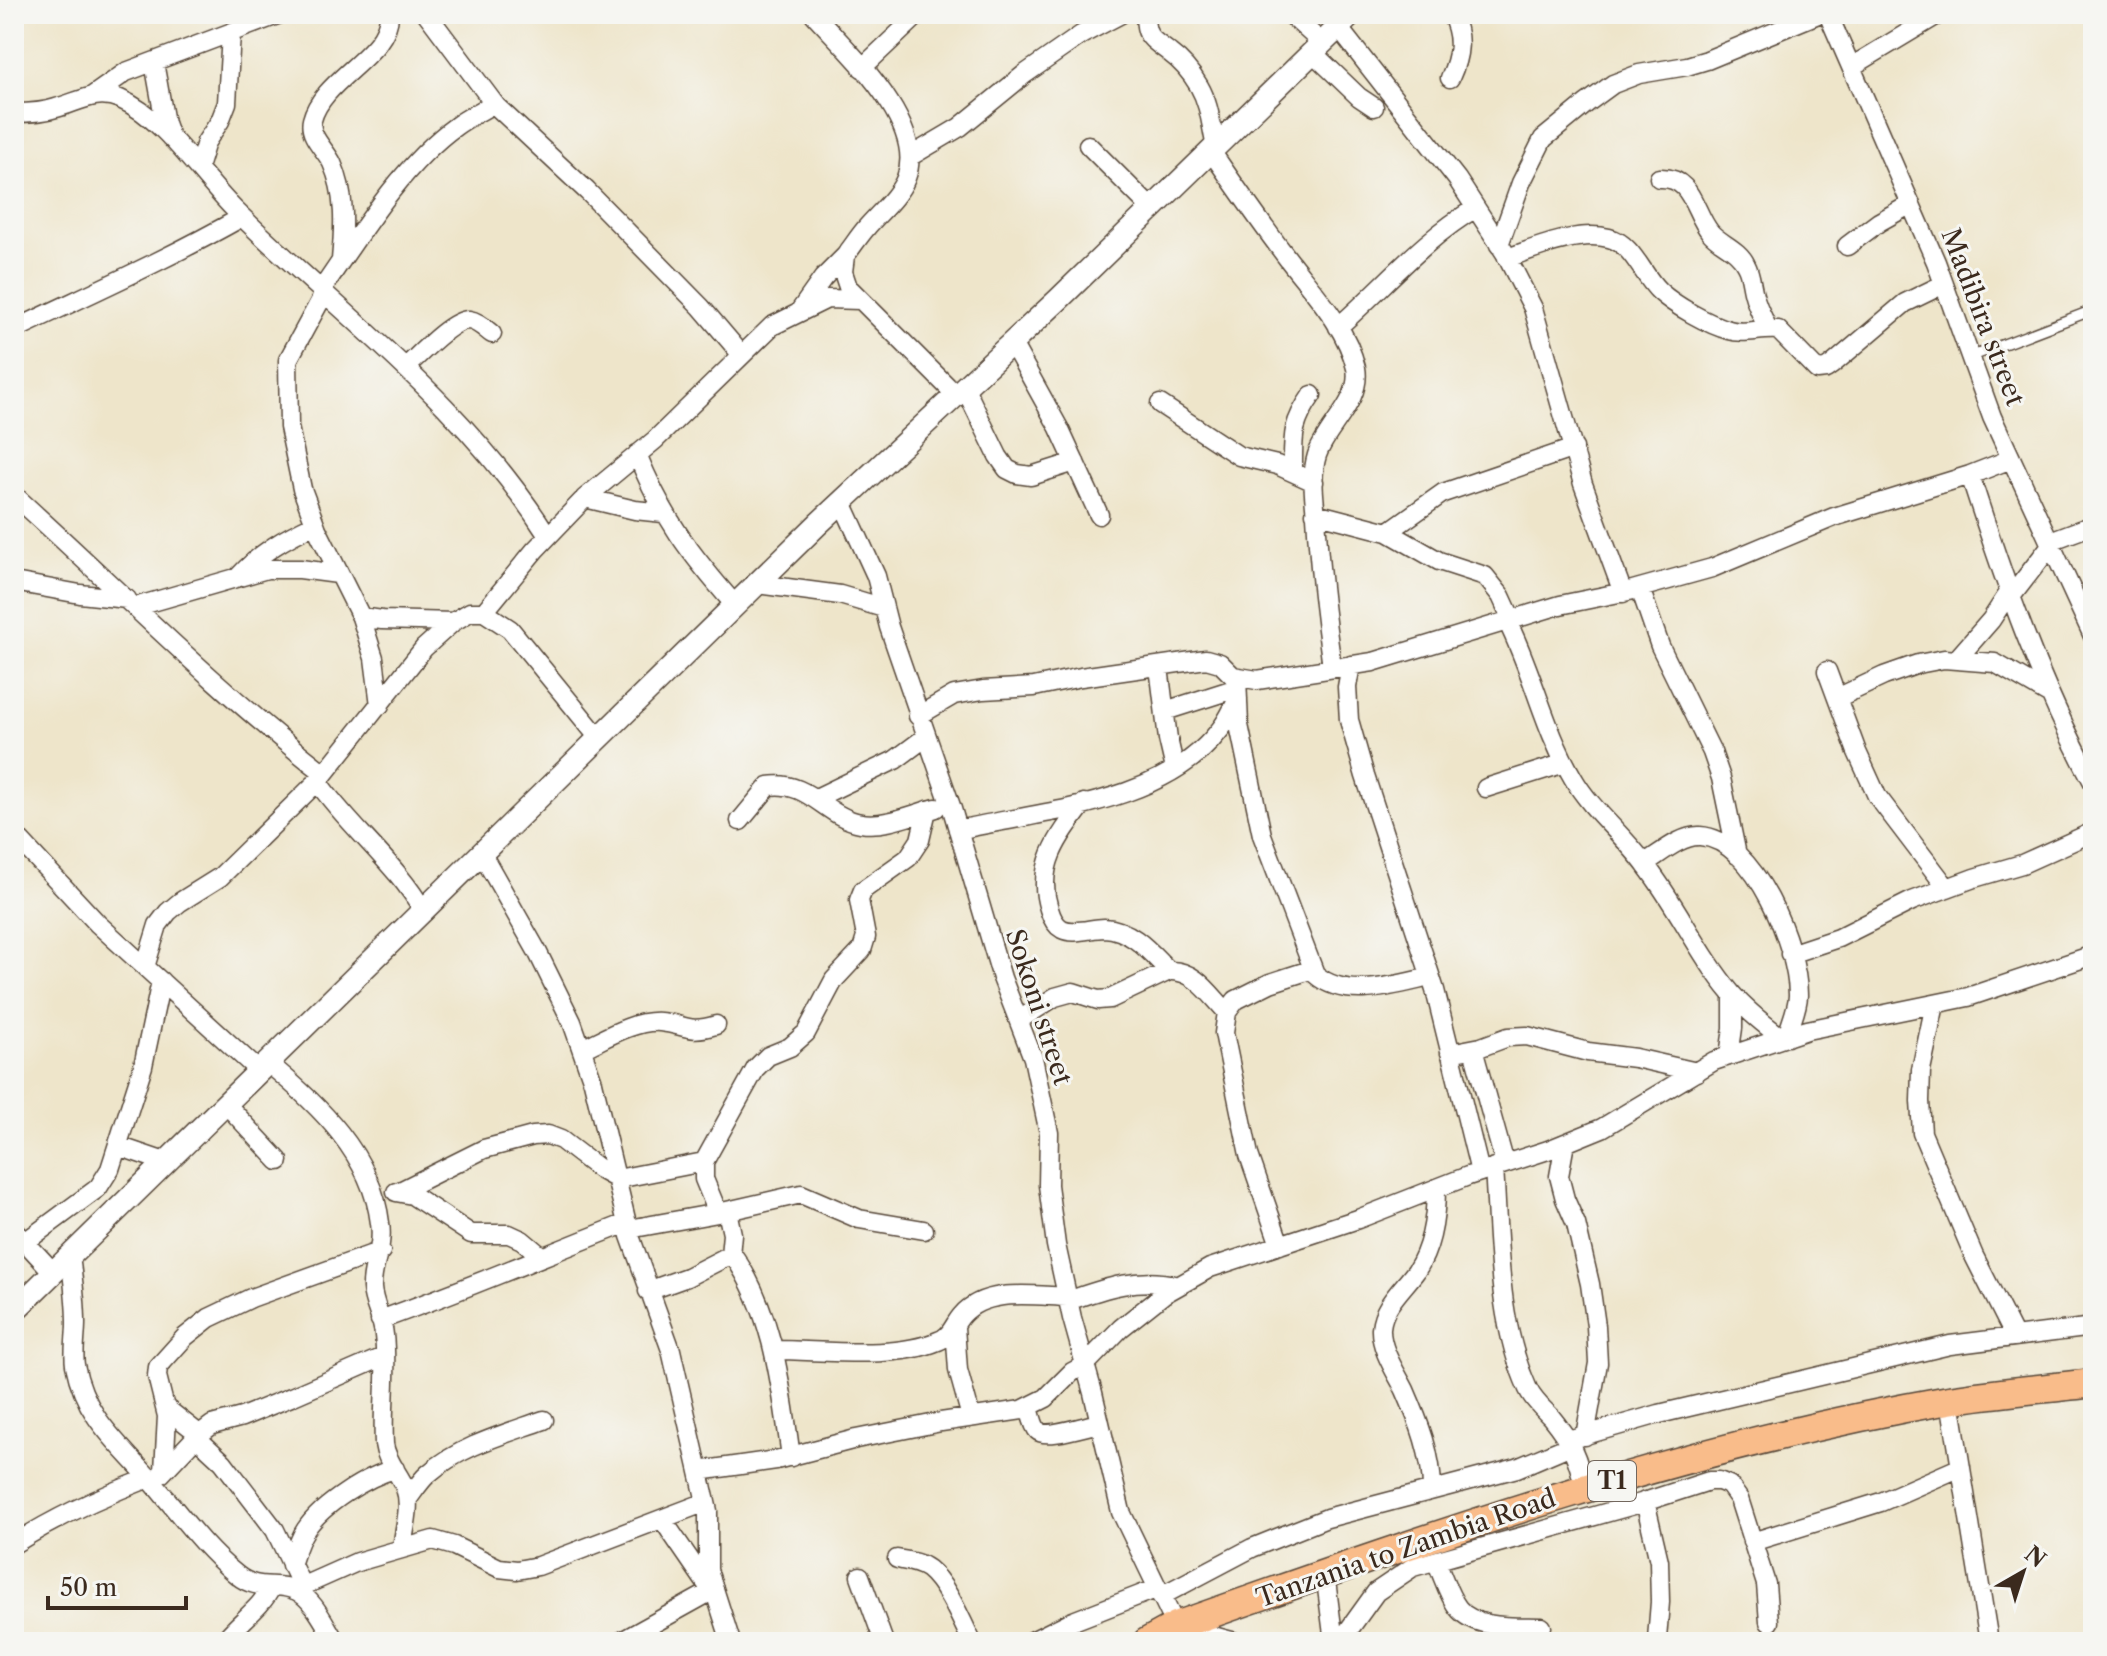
<svg xmlns="http://www.w3.org/2000/svg" width="2107" height="1656" viewBox="0 0 2107 1656" font-family="'Libre Caslon Text',serif">
<rect width="100%" height="100%" fill="#f6f6f2"/>
<filter id="ink" filterUnits="userSpaceOnUse"><feTurbulence type="fractalNoise" baseFrequency=".0125" numOctaves="2"/><feDisplacementMap in="SourceGraphic" scale="16" xChannelSelector="R" yChannelSelector="G"/><feConvolveMatrix kernelMatrix="1 2 1 2 8 2 1 2 1" color-interpolation-filters="sRGB"/></filter>
<filter id="wash" filterUnits="userSpaceOnUse"><feTurbulence type="fractalNoise" baseFrequency=".006" numOctaves="4" result="noise"/><feDisplacementMap in="SourceGraphic" scale="32" xChannelSelector="R" yChannelSelector="G"/><feGaussianBlur stdDeviation="1.8" result="paint"/><feColorMatrix in="noise" values="0 0 0 0 0 0 0 0 0 0 0 0 0 0 0 0 0 1.4 0 .05"/><feComposite in="paint" operator="in"/></filter>
<g filter="url(#wash)">
<rect width="100%" height="100%" fill="#eee5ca"/>
</g>
<g filter="url(#ink)">
<g fill="none" stroke-linecap="round" stroke-linejoin="round">
<defs>
<path id="service" d="M1970,357L2093,310"/>
<path id="minor" d="M427,14L496,106L587,191L701,307L741,354
M814,14C848,52 927,123 906,178C899,196 880,212 867,227C859,236 853,246 845,256L843,272L848,287L957,396
M1145,14C1145,40 1153,39 1170,53C1181,61 1192,74 1199,86C1210,105 1211,126 1216,147
M1290,14L1322,43
M1828,14L1936,262L1992,417L2093,636
M1338,27L1457,179L1505,253L1533,308L1583,484L1623,593
M1312,52L1359,97L1374,107
M154,62L165,123L170,137
M1851,67L1939,14
M862,68L919,14
M1450,78C1460,56 1463,37 1451,14
M92,96L126,72L280,14
M14,113C27,113 44,112 56,108C79,102 96,89 120,99C165,118 202,178 237,212C347,319 464,404 548,536
M1088,145L1152,209
M1211,151C1235,186 1259,221 1285,255C1311,290 1346,325 1356,368C1362,401 1327,426 1317,455C1311,474 1314,496 1316,516C1319,567 1325,617 1332,667
M911,156L960,127L1025,74L1081,35L1121,14
M198,168L206,142L220,121L227,103L231,33
M1659,178C1693,176 1693,211 1710,232C1720,244 1739,249 1746,265C1751,274 1751,285 1754,295C1757,307 1763,318 1768,329
M1499,245L1521,183L1543,139L1587,103L1613,84L1639,74L1687,66L1707,60L1818,14
M1847,246L1879,222L1911,204
M1507,258C1537,248 1577,230 1609,238C1633,244 1642,275 1659,291C1674,305 1709,325 1729,330C1744,335 1762,328 1778,330L1817,370L1826,369L1833,364L1905,303L1944,284
M341,260C344,228 346,194 332,163C326,150 308,136 312,120C322,79 390,54 389,14
M322,289C359,235 403,164 456,126C468,117 482,111 494,103
M325,292L288,360L289,427L302,489L317,529L361,617L374,658L380,705
M801,309L823,278L845,256
M1338,327C1384,287 1423,239 1476,208
M14,330C91,293 168,259 242,217
M1012,343L1059,428L1099,515
M406,367C418,356 452,319 469,320C478,321 485,329 492,334
M965,388L998,456L1007,469L1017,474L1031,476L1075,462
M1160,404L1239,456L1277,465L1314,482
M637,454C663,518 690,554 735,605
M1293,472C1293,436 1291,425 1312,395
M1970,475C2004,581 2040,685 2093,782
M14,495C117,588 214,688 324,773
M585,498L635,510L663,513
M842,502L876,576L889,627L952,809L1002,978L1033,1058L1049,1133L1048,1185L1056,1245L1072,1318L1093,1393L1121,1512L1176,1626L1235,1642
M1315,513L1388,532L1439,561L1485,576L1501,596L1512,620
M1388,532L1443,493L1574,448
M2050,541L2093,525
M239,576C261,552 285,538 315,524
M14,582L80,594L127,599
M757,584L840,595L884,608
M1640,588L1660,646L1712,752L1721,778L1737,855
M2010,598L2051,545
M135,607L267,569H300L338,574
M484,612L535,550L585,498L655,440L772,326L827,299L860,300
M361,617L382,620L453,622
M1507,621C1533,672 1544,729 1573,778C1591,810 1625,836 1647,867C1678,907 1699,955 1732,994C1746,1010 1765,1025 1782,1038
M1956,660L1991,620L2008,594
M1351,665L1347,687L1349,720L1365,776L1435,990L1480,1172
M1159,667L1168,739L1175,769
M1827,671L1857,752L1877,796L1947,888
M1237,677L1239,725L1262,835L1315,974C1345,1001 1395,985 1430,977
M1837,698L1884,676L1918,664L1944,659L1995,663L2050,695
M1165,711L1237,688
M918,716L954,695L983,690L1034,687L1081,677L1206,659L1220,663L1233,676L1257,680L1373,662L1560,605L1629,591L1712,568L1834,517L1970,475L2011,459
M317,781C349,827 398,865 424,912
M1486,788L1565,763
M816,798L895,760L926,737
M1084,803C1059,836 1035,866 1049,909C1051,916 1055,925 1062,929C1074,935 1091,928 1104,928C1132,929 1151,953 1169,971
M740,821L769,786C809,780 827,818 861,823C885,827 913,814 936,808
M958,830C1042,811 1163,804 1219,731C1227,722 1232,710 1238,699
M14,834L98,924L259,1071
M482,854L537,951L572,1022L593,1082L630,1236L671,1350L708,1511V1570L731,1642
M1645,863C1660,854 1681,835 1700,836C1755,839 1798,948 1798,995C1798,1008 1790,1024 1787,1037
M1790,954L1838,938L1912,901L1974,878L2022,864L2093,832
M145,967L158,925L168,912L180,902L220,877L320,779L424,648L453,622L470,612H484L510,629L599,738
M1935,1004L1921,1070L1920,1101L1922,1133L1974,1256L2015,1337
M1019,1020L1055,997L1073,992L1098,1000L1110,999L1169,971C1195,969 1211,996 1227,1012
M582,1049C604,1039 634,1020 660,1022C685,1024 687,1034 716,1025
M1473,1049L1505,1164
M1450,1053L1481,1047L1508,1037L1527,1036L1588,1052L1635,1058L1697,1072
M1729,1056L1733,1028V996
M268,1063C318,1104 372,1155 380,1223C384,1250 371,1265 372,1288C373,1304 383,1319 384,1335C388,1371 382,1408 384,1444C386,1461 399,1473 405,1488C412,1506 404,1529 402,1548
M226,1104L279,1161
M1565,1143L1559,1176L1565,1199L1576,1224L1590,1284L1596,1326L1598,1363L1585,1436
M118,1146L165,1162
M1494,1167C1499,1241 1497,1321 1528,1389C1533,1400 1543,1409 1551,1417C1570,1440 1579,1459 1584,1488
M400,1191L484,1149L533,1136L548,1135L561,1140L599,1169L617,1179L704,1162
M396,1192L412,1195L471,1234H509L522,1240L541,1256
M718,1213L704,1179V1162L756,1068L768,1056L790,1047L806,1033L834,980L862,950L866,937L859,900L863,890L908,858L920,840L927,810
M629,1229L718,1213L801,1194L859,1219L924,1230
M14,1230L53,1272
M25,1242L98,1188L110,1169L143,1066L161,981
M1280,1245L1249,1155L1224,1033L1227,1012L1236,1000L1270,983L1313,969
M731,1252C774,1312 781,1386 791,1457
M70,1256C73,1278 76,1300 76,1323C76,1337 73,1352 75,1365C86,1421 121,1444 155,1485C181,1516 205,1549 237,1575C258,1592 275,1581 295,1590C314,1599 325,1625 336,1642
M648,1291L687,1277L730,1255L732,1234L727,1211
M1068,1301C1104,1288 1140,1276 1178,1286
M380,1320C464,1290 545,1255 627,1223
M955,1327L958,1370L971,1417
M774,1350C823,1350 893,1360 938,1341C952,1336 953,1325 962,1315C986,1287 1035,1296 1067,1297
M1950,1400L1989,1642
M1029,1407C1031,1414 1033,1426 1038,1431C1046,1439 1087,1425 1100,1423
M166,1408L199,1434
M196,1437L223,1462L275,1530L302,1586
M1568,1440L1659,1414L1950,1345L2093,1327
M164,1471L167,1416L157,1376L158,1367L185,1337L209,1318L251,1298L381,1251
M699,1471L776,1460L856,1439L941,1422L1022,1410L1046,1398L1072,1372L1085,1365L1121,1328L1164,1294L1210,1268L1358,1219L1468,1176L1548,1150L1602,1128L1714,1061L1807,1030L1968,997L2093,955
M161,1474L196,1437L212,1425L242,1417L291,1397L385,1356
M1432,1490C1432,1455 1419,1422 1405,1390C1396,1372 1380,1349 1381,1328C1383,1305 1403,1289 1416,1271C1432,1247 1436,1216 1436,1188
M408,1499C414,1491 420,1481 428,1474C460,1446 505,1434 544,1420
M1645,1501L1659,1561L1660,1602L1657,1639
M662,1519L708,1586
M1752,1542L1881,1502L1961,1467
M14,1544C56,1517 102,1496 149,1478
M897,1559C908,1561 919,1562 928,1569C946,1583 962,1621 972,1642
M1436,1561C1443,1576 1448,1595 1458,1608C1475,1630 1517,1626 1542,1627
M291,1565C295,1553 299,1539 306,1529C322,1505 367,1476 395,1469
M1325,1573L1334,1642
M860,1576L884,1642
M294,1590L357,1562L433,1540L454,1546L499,1568L517,1570L538,1566L706,1502
M1161,1596L1252,1548L1327,1518L1517,1468L1571,1445
M223,1642C238,1622 261,1609 272,1586
M620,1642L712,1591
M1030,1642L1068,1623L1158,1588
M1340,1642L1376,1592L1413,1567L1641,1503L1709,1481H1719L1729,1485L1739,1499L1766,1584L1769,1622"/>
<path id="tertiary" d="M14,1311L818,524L1059,299L1352,14"/>
<path id="trunk" d="M1147,1642L1176,1626C1429,1537 1684,1446 1949,1400C1996,1392 2045,1389 2093,1383"/>
</defs>
<use href="#service" stroke="#564638" stroke-width="12"/>
<use href="#minor" stroke="#564638" stroke-width="21"/>
<use href="#tertiary" stroke="#564638" stroke-width="25"/>
<use href="#trunk" stroke="#564638" stroke-width="31"/>
<use href="#service" stroke="#fff" stroke-width="9"/>
<use href="#minor" stroke="#fff" stroke-width="18"/>
<use href="#tertiary" stroke="#fff" stroke-width="22"/>
<use href="#trunk" stroke="#f9bc8a" stroke-width="28"/>
</g>
</g>
<g text-anchor="middle" stroke-width="6" stroke-linejoin="round" paint-order="stroke">
<rect fill="#f6f6f2" stroke="#73675e" stroke-width="2" x="1588" y="1461" width="48" height="40" rx="6"/>
<g font-size="24" font-weight="bold" fill="#3b2a1e">
<text x="1612" y="1489">T1</text>
</g>
<g font-size="26" fill="#3b2a1e" stroke="#f6f6f2">
<text transform="translate(1983 317) rotate(69)" y="9">Madibira street</text>
<text transform="translate(1039 1007) rotate(72)" y="9">Sokoni street</text>
<text transform="translate(1406 1548) rotate(-19)" y="9">Tanzania to Zambia Road</text>
</g>
</g>
<rect width="2107" height="1656" fill="none" stroke="#f6f6f2" stroke-width="48"/>
<g transform="translate(2023 1572) rotate(39)" stroke="#f6f6f2" stroke-width="6" paint-order="stroke">
<path d="M0-6L14 30L0 20L-14 30Z" fill="#3b2a1e"/>
<text y="-12" font-size="22" font-weight="bold" text-anchor="middle" fill="#3b2a1e">N</text>
</g>
<path d="M48 1596v12h138v-12" fill="none" stroke="#3b2a1e" stroke-width="4"/>
<text x="60" y="1596" font-size="24" fill="#3b2a1e" stroke="#f6f6f2" stroke-width="6" paint-order="stroke">50 m</text>
</svg>
